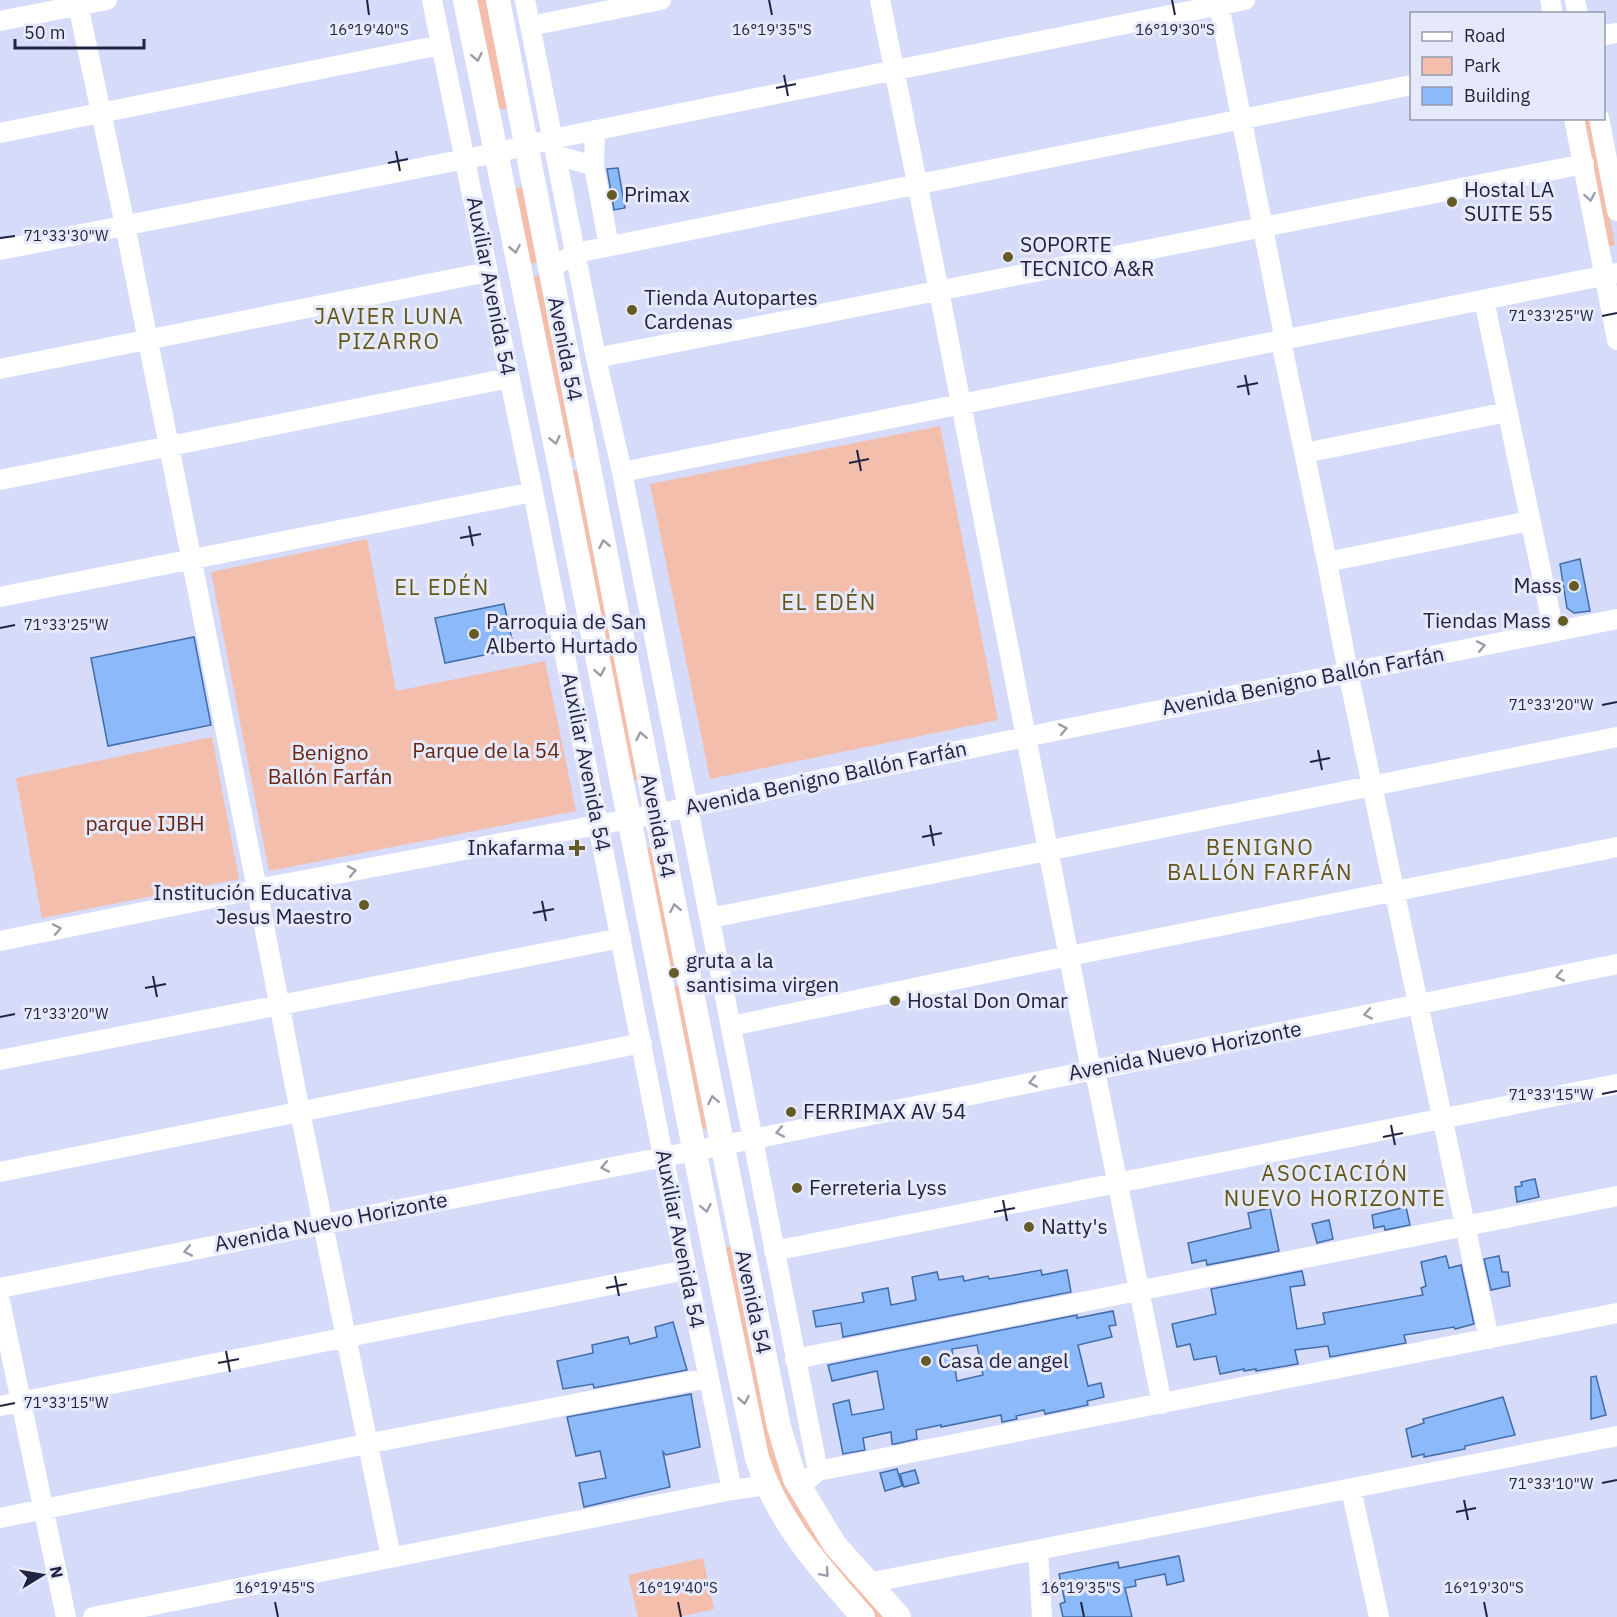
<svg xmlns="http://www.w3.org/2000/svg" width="1617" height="1617" viewBox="0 0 1617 1617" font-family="'IBM Plex Sans',sans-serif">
<rect width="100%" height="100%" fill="#d6dbfa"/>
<path fill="#f4bead" d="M474,0H489L510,108L496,110Z
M1582,119H1591L1615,245L1607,247Z
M525,186L540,262L528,264L512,189Z
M542,275L578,456L567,458L530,277Z
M940,426L998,720L710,779L650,484Z
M581,469L641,779L630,781L569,471Z
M367,539L396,691L545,661L576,811L269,871L211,572Z
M212,737L239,879L42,918L16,778Z
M653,847L678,968L667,971L642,849Z
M682,985L711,1128L700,1130L671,987Z
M734,1246L775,1445L887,1617H874L819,1554L770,1470L723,1248Z
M703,1558L714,1609L679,1617H638L628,1575Z"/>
<path fill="#8cb9fa" stroke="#436ca8" stroke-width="1.5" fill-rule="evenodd" d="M618,168L625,208L614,210L607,169Z
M1580,559L1590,611L1574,613L1567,608L1560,564Z
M504,604L514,649L445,663L435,618Z
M194,637L211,725L108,746L91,658Z
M1535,1179L1539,1197L1517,1202L1515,1187L1522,1186L1521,1182Z
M1406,1207L1410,1225L1385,1230L1384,1226L1374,1228L1372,1215Z
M1270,1208L1279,1251L1207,1265L1206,1260L1192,1263L1188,1243L1251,1228L1248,1213Z
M1329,1220L1333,1239L1317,1243L1312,1224Z
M1446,1256L1449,1268L1461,1265L1474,1324L1455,1329L1454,1327L1404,1335L1406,1343L1330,1357L1328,1346L1295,1350L1298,1364L1256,1371V1369L1244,1371V1369L1220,1374L1216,1356L1194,1360L1190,1344L1177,1347L1172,1324L1216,1314L1211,1289L1302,1271L1305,1285L1290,1287L1297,1329L1325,1324L1323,1313L1423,1295L1421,1288L1426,1286L1421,1262Z
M1499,1256L1502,1272H1508L1510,1286L1491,1290L1484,1259Z
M1041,1270L1042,1275L1067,1270L1071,1292L843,1337L841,1323L816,1327L813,1311L864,1302L862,1293L888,1288L891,1305L916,1300L912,1277L937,1272L939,1280L963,1276L964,1281L988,1276L989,1279L1009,1276Z
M1113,1311L1116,1325L1109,1326L1112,1337L1078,1345L1088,1386L1101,1383L1104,1397L1087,1401L1088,1405L1045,1414L1044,1410L1016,1416L1017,1419L1002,1422L1001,1415L941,1427V1425L916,1430L917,1439L895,1444H892L891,1432L863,1438L865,1450L843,1454L833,1404L849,1400L852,1415L884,1409L877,1371L832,1381L828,1365L1077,1315V1318ZM977,1345L983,1375L957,1381L952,1349Z
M673,1322L687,1370L594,1388L593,1384L563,1389L557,1361L593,1353L592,1345L628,1337L630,1344L657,1337L655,1327Z
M1596,1376L1606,1415L1591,1419V1377Z
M691,1394L700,1447L666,1455L663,1452L670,1487L584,1507L579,1483L606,1478L600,1451L576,1456L567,1417Z
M1503,1397L1515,1435L1465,1446V1449L1424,1457V1454L1412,1457L1406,1429L1424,1423L1423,1419Z
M897,1469L902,1486L885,1491L880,1473Z
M915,1470L919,1483L904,1487L900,1474Z
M1179,1556L1184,1581L1167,1585L1165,1574L1135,1580L1136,1586L1125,1588L1132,1617H1063L1060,1604L1065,1602L1059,1574L1118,1562L1119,1568Z"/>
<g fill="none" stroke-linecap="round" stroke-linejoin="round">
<path stroke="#fff" stroke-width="20" d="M77,0L125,225L257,889L300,1112L391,1557
M432,0L533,492L663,1156L732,1490
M525,0L596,358L622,472L818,1471
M880,0L939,291L1091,1070L1097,1081L1162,1404
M1218,0L1283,330L1281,341L1327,562L1348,672L1489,1339
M1550,0L1553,14
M1575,0L1578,14
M0,21L107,0
M530,26L661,0
M1604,35L1617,33
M1574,118L1617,340
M1599,118L1617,211
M595,130L594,166L609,246
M0,133L441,45
M556,155L594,166
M0,250L496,153L552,139L1245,0
M549,269L576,253L1412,85
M1484,300L1554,632
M596,358L1584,164
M0,369L488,272
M1305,453L1507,412
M622,472L1617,273
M0,480L509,378
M1327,562L1529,521
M0,597L533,492
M710,918L1617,737
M0,941L257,889L656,814L1025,737L1617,619
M731,1026L1069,956L1617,847
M0,1060L621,938
M0,1172L642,1043
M774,1251L1617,1084
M0,1288L694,1151L1617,964
M0,1301L66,1617
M795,1359L1617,1196
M0,1406L686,1270
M810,1478L818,1471L1617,1313
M1351,1489L1379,1617
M0,1518L366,1444L708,1378
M1038,1551L1042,1617
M868,1583L1617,1436
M93,1617L732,1490L766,1485"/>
<path stroke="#fff" stroke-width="24" d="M465,0L560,467L713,1245L757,1458C777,1521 820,1568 863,1617
M498,0L661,838L779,1427L795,1479L835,1545L899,1617"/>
</g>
<defs><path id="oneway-chevron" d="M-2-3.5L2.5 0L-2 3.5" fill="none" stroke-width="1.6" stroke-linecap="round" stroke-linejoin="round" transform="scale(1.5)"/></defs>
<g stroke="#9b9caa">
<use href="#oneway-chevron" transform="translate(477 57) rotate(79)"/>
<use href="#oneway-chevron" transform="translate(1590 197) rotate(80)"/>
<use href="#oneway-chevron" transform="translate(515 249) rotate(79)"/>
<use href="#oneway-chevron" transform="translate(555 440) rotate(78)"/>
<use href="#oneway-chevron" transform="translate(604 544) rotate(-101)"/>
<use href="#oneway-chevron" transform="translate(1481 646) rotate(-11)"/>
<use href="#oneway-chevron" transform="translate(600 672) rotate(79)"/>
<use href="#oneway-chevron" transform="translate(1063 729) rotate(-11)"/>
<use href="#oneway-chevron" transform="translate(641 736) rotate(-101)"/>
<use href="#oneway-chevron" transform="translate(352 871) rotate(-11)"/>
<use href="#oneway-chevron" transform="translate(675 908) rotate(-101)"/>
<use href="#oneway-chevron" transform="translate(57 929) rotate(-11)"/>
<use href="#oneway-chevron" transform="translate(1560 976) rotate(169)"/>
<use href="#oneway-chevron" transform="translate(1368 1014) rotate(169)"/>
<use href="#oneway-chevron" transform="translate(1033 1082) rotate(169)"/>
<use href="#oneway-chevron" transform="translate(713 1100) rotate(-101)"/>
<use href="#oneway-chevron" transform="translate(780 1132) rotate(169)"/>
<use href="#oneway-chevron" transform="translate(605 1167) rotate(169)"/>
<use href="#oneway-chevron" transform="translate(706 1208) rotate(79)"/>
<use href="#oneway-chevron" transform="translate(188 1251) rotate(169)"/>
<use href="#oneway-chevron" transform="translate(744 1400) rotate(79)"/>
<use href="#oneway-chevron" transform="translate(825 1573) rotate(49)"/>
</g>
<path fill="none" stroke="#212441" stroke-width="2" d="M367,0L369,15M769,0L772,15M1172,0L1175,15M784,75L788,96M776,88L796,84M396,151L400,171M388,163L408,159M0,238L15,236M1602,316L1617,313M1245,375L1249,395M1237,387L1258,383M857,450L861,471M849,463L869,459M469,526L473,546M460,538L481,534M0,628L15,625M1602,705L1617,702M1318,750L1322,770M1310,762L1330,758M930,825L934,846M922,837L942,833M542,901L546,921M533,913L554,909M153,976L157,997M145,988L166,984M0,1017L15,1014M1602,1094L1617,1091M1391,1125L1395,1145M1383,1137L1403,1133M1003,1200L1007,1221M994,1212L1015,1208M615,1276L619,1296M606,1288L627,1284M226,1351L230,1372M218,1363L239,1359M0,1406L15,1403M1602,1483L1617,1480M1464,1500L1468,1520M1456,1512L1476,1508M275,1602L278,1617M678,1602L681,1617M1081,1602L1084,1617M1484,1602L1487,1617"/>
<g fill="#655b27" stroke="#e6e9f9" stroke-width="2">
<circle cx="612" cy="195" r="6"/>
<circle cx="1452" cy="202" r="6"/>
<circle cx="1008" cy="257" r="6"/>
<circle cx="632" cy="310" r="6"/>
<circle cx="1574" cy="586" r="6"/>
<circle cx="1563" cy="621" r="6"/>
<circle cx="474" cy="634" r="6"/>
<path d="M574 839h6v6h6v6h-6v6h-6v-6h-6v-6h6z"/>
<circle cx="364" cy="905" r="6"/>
<circle cx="674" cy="973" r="6"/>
<circle cx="895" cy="1001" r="6"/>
<circle cx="791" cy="1112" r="6"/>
<circle cx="797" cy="1188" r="6"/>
<circle cx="1029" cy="1227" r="6"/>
<circle cx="926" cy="1361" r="6"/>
</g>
<g text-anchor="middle" stroke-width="6" stroke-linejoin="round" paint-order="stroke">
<g font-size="21" fill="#212441" stroke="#e6e9f9" text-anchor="start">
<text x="1464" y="197">Hostal LA<tspan x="1464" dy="24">SUITE 55</tspan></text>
<text x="624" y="202">Primax</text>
<text x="1020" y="252">SOPORTE<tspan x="1020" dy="24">TECNICO A&amp;R</tspan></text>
<text x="644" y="305">Tienda Autopartes<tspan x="644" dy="24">Cardenas</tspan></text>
<text x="1562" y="593" text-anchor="end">Mass</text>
<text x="1551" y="628" text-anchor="end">Tiendas Mass</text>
<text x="486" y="629">Parroquia de San<tspan x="486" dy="24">Alberto Hurtado</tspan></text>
<text x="565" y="855" text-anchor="end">Inkafarma</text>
<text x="352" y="900" text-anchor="end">Institución Educativa<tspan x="352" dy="24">Jesus Maestro</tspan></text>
<text x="686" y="968">gruta a la<tspan x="686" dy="24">santisima virgen</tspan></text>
<text x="907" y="1008">Hostal Don Omar</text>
<text x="803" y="1119">FERRIMAX AV 54</text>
<text x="809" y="1195">Ferreteria Lyss</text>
<text x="1041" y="1234">Natty's</text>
<text x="938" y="1368">Casa de angel</text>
</g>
<g font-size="21" fill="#212441" stroke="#e6e9f9">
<text transform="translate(491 286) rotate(79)" y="7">Auxiliar Avenida 54</text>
<text transform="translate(565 349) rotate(79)" y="7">Avenida 54</text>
<text transform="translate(1303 681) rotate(-11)" y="7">Avenida Benigno Ballón Farfán</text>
<text transform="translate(586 762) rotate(79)" y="7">Auxiliar Avenida 54</text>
<text transform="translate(826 778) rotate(-12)" y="7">Avenida Benigno Ballón Farfán</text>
<text transform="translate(658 826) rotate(79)" y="7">Avenida 54</text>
<text transform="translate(1185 1051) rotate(-11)" y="7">Avenida Nuevo Horizonte</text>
<text transform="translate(331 1222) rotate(-11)" y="7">Avenida Nuevo Horizonte</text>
<text transform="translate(680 1239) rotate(79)" y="7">Auxiliar Avenida 54</text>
<text transform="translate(753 1302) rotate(78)" y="7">Avenida 54</text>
</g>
<g font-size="21" fill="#662612" stroke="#e6e9f9">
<text x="486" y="758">Parque de la 54</text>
<text x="330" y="760">Benigno<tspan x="330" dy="24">Ballón Farfán</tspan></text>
<text x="145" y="831">parque IJBH</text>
</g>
<g font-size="22" letter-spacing="1.5" fill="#63561a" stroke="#e6e9f9">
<text x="389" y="324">JAVIER LUNA<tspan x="389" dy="25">PIZARRO</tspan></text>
<text x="442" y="595">EL EDÉN</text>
<text x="829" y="610">EL EDÉN</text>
<text x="1260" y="855">BENIGNO<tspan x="1260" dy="25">BALLÓN FARFÁN</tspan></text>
<text x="1335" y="1181">ASOCIACIÓN<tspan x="1335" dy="25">NUEVO HORIZONTE</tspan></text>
</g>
</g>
<g font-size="15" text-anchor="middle" fill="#212441" stroke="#e6e9f9" stroke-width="6" stroke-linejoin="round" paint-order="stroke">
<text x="369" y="35">16°19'40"S</text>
<text x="772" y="35">16°19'35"S</text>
<text x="1175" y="35">16°19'30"S</text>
<text x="66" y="241">71°33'30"W</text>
<text x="1551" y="321">71°33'25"W</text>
<text x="66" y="630">71°33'25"W</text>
<text x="1551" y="710">71°33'20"W</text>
<text x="66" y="1019">71°33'20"W</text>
<text x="1551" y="1100">71°33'15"W</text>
<text x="66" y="1408">71°33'15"W</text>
<text x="1551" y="1489">71°33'10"W</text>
<text x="275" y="1593">16°19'45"S</text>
<text x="678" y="1593">16°19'40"S</text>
<text x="1081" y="1593">16°19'35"S</text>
<text x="1484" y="1593">16°19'30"S</text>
</g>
<rect x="1410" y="12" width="195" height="108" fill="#e6e9f9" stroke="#979aaf" stroke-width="1.5"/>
<rect x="1422" y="32" width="30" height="9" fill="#ffffff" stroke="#979aaf" stroke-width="1.5"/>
<text x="1464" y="42" font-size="18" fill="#212441">Road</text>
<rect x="1422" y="57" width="30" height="18" fill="#f4bead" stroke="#979aaf" stroke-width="1.5"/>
<text x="1464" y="72" font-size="18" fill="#212441">Park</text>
<rect x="1422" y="87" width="30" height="18" fill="#8cb9fa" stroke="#979aaf" stroke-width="1.5"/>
<text x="1464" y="102" font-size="18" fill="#212441">Building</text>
<g transform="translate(42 1575) rotate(79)" stroke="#e6e9f9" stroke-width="4.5" paint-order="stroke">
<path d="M0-4.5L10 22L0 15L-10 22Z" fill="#212441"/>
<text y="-9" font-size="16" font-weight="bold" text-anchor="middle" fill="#212441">N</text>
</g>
<path d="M15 39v9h129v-9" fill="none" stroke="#212441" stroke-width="3"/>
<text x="24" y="39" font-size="18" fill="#212441" stroke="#e6e9f9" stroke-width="4.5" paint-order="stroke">50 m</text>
</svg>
